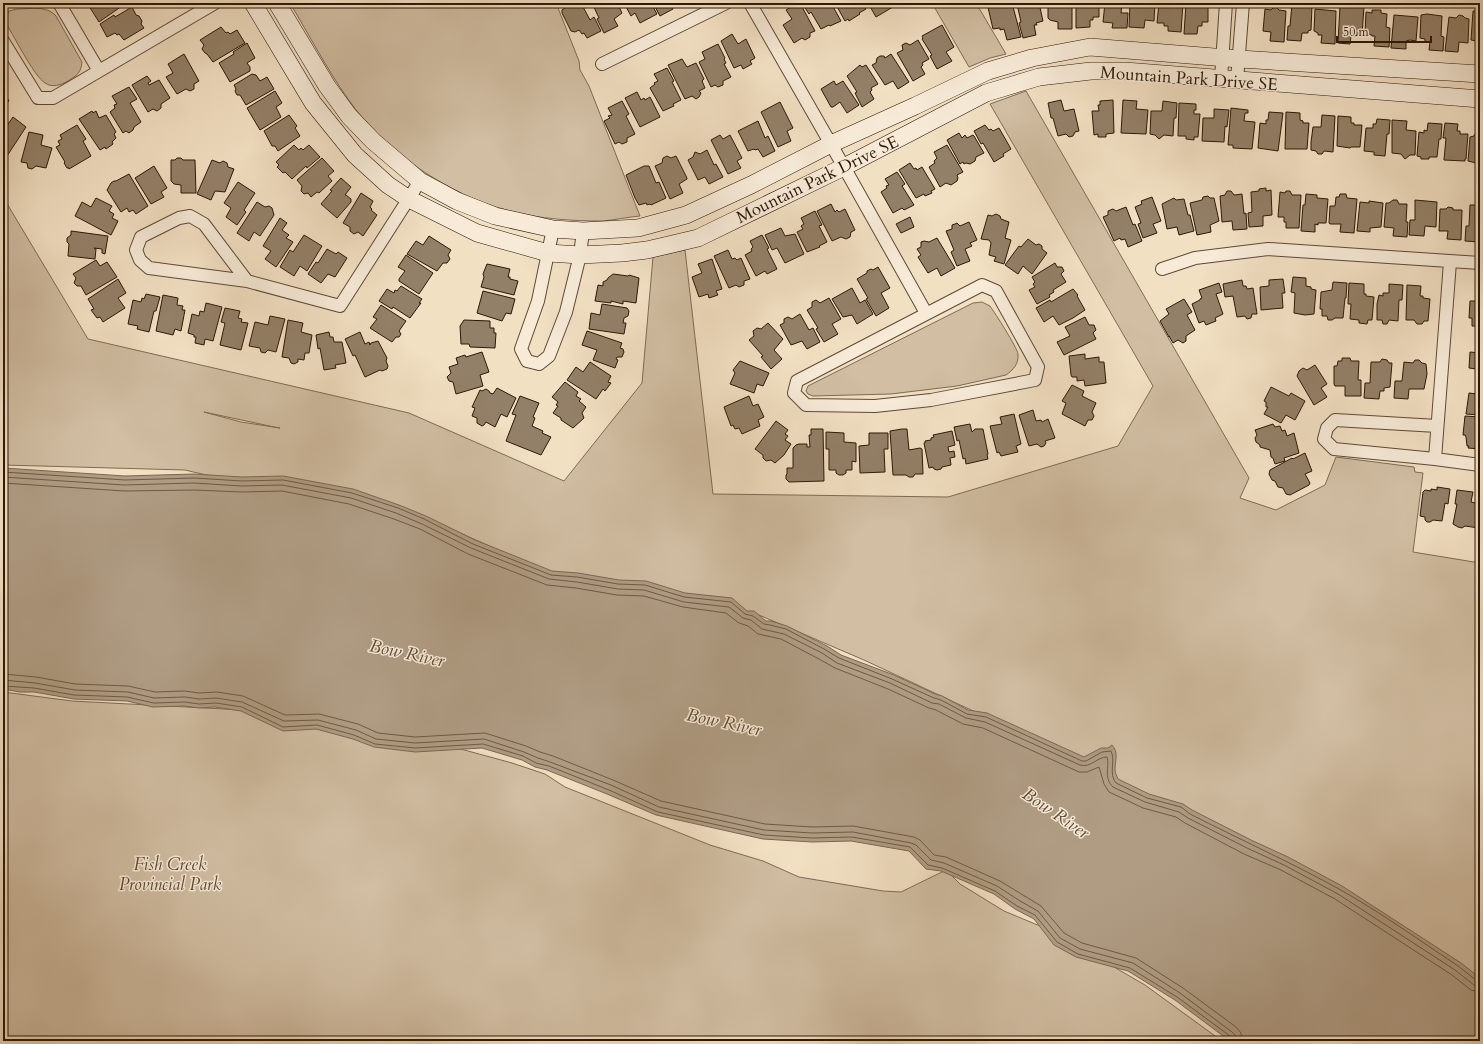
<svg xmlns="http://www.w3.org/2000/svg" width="1483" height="1044" viewBox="0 0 1483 1044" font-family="Cardo,serif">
<rect width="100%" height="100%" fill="#f2e0c3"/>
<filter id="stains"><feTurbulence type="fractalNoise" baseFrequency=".005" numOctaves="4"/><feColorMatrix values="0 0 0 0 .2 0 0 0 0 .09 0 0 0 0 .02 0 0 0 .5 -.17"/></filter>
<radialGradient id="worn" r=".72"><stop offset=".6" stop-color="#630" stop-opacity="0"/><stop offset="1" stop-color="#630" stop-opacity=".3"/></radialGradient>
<path fill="#d1bea3" stroke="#7f6a54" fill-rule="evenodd" d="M290,3H556L579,61L580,70L589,86L640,216C628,217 615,220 603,221C572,221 540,219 510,211C448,195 385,152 348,99C327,69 309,35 290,3Z
M932,3H976L1006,54L990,58L969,67Z
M17,9C31,9 46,5 56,16L82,62C81,73 77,75 68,81C61,85 52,88 45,83C34,76 15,38 7,25L6,17L9,11Z
M1026,91L1249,478L1240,498L1276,510L1325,485L1336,457L1414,467L1415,472L1423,473L1413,552L1480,563V1019L1030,739L971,710L864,660L759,615L705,599L543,570L440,524L240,483L185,470L3,465V197L88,339L409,413L564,481L642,383L653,257L685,250L713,494L948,497L1118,446L1153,386L990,104ZM204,412L279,428H280L241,422Z
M982,302L990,306C995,313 1017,347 1018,354C1019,364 1013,370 1006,375L957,386L891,394L813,396L808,394L806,391L808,386L973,303Z
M3,692L72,701L244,710L457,748L512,763L545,774L565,787L710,845L763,861L799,877L883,891L901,892L946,870L960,884L1004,911L1052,931L1145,985L1222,1041H3Z"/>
<path fill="#af9c83" stroke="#7b6751" d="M3,468L125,476L194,474L242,477L283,476L353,489L399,505L426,516L475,540L552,571L578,573L619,580L646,581L685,593L732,598L747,611H754L766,621H771L787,626L827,646L841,655L894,675L935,694L942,696L968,710L987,713L1084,757L1101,748H1108L1112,745C1119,753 1115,760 1115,770C1115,773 1117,776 1118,779L1149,794L1183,804L1192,810L1251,840L1288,857L1342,886L1461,963L1480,978V1041H1230L1175,1000L1128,971L1076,957L1054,945L1034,919L1015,909L994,894L941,871L926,869L909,851L851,841L812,842L763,839L656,815L607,794L547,770L535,767L522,760L482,748L415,752L374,747L353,739L316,729L283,731L241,711L215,707L199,708L184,706L153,707L127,701L74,699L34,692H20L3,689Z"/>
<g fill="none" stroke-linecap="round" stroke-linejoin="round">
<path stroke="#6e5a44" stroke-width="1" d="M3,472L125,480L194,478L242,481L283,480L352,493L398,508L424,519L473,544L551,575L577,577L618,584L645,585L684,597L731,602L745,614L753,616L764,624L770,625L786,629L824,649L839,658L892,679L934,698L941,700L967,714L986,717L1082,761H1086L1102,752L1111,751C1116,761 1108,773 1116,783L1147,798L1181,807L1190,814C1239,839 1290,862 1339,889C1380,912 1419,940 1458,966L1476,980L1480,981
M3,477L124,485L194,483L242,486L282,485L351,498L396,513L422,524L471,548L549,579L577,582L618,589L644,590L684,602L729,607L743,618L751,620L762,629L784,634L822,653L837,663L890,683L932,703L939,704L966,718L985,722L1080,765C1091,768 1097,757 1107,757C1110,767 1103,777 1113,787L1145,802L1179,812L1188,818L1247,848L1284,865L1338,894L1455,970L1474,985L1480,986
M3,483L124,491L194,490L242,492L282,491L349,504L394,519L420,529L468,554L547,585L576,588L617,595L644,596L683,607L726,613L739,623L748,626L758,634L781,639L819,659L835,668L888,689L929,708L936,710L963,724L983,728L1079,772H1087L1099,767L1104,784L1109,792L1143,808L1176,817L1185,823L1244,854L1281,870L1335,899L1452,975L1471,990L1480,992
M3,674L36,677L75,684L128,686L155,692L185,691L199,693L217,692L243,696L285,715L319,714L358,724L378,733L415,737L485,733L526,746L540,752L553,756L613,780L661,801L765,824L812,827L853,826L914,837L920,840L934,855L946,857L1000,881L1041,906L1064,933L1082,943L1136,958L1183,988L1236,1027L1241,1033L1242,1041
M3,680L35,683L75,690L128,692L154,698L185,697L199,699L216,698L242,702L284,721L318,720L356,730L376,739L415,743L484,739L524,752L538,758L550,762L611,785L659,807L764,830L812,833L853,832L911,843L916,845L931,860L944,863L997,886L1020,901L1038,911L1060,938L1080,949L1133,963L1180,993L1232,1032L1236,1036V1041
M3,686L34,688L74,695L127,697L154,703L185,702L199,704L216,703L242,707L283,727L317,725L354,735L375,744L415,748L483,744L523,756L536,763L549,766L609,790L658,812L764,835L812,838L852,837L910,847L928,865L942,868L995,891L1017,906L1035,915L1057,942L1078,954L1130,968L1177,997L1230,1036L1231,1041"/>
</g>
<path fill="#938068" stroke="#2d1706" d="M94,3L95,6L100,3H125V4L99,22L89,6Z
M581,3L590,20L594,17L601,31L587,38L584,33L582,34L579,30L575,32L571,31L562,13V10L570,4L574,7Z
M592,3H617L622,13L614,19L618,26L604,33L597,19L599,18Z
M624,3H651L657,14L640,23L635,13L631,16Z
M653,3H671L673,9L660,16Z
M798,3H800L815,31L810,33V37L805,40L802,38L794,43L783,25L792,19L786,10Z
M802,3H831L841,21L830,26L829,25L821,29L811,12L809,14Z
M835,3H862L866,9L859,13L860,14L849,21L848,19L845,21Z
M868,3H897L898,4L876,17Z
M987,3H1012L1021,37L1007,40L1004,29L1000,30V28L993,29Z
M1020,3H1039L1043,21L1036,23L1037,25H1034L1036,35L1023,38L1019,23L1021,22L1017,4Z
M1045,3H1072V29H1058V22L1050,20L1048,18V5H1046Z
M1075,3H1099V17H1093V20H1090V27L1076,28V5H1075Z
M1105,3H1122L1121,13H1128L1127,28H1112L1113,23L1103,22Z
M1130,3H1155L1154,21L1145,20L1144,28L1129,27Z
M1159,3H1183L1181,32L1168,31V26H1164V23H1157Z
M1186,3H1208V22H1202V26H1198L1197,34H1184Z
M1292,4H1306L1312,6L1311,30L1308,31V33H1302L1301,41L1287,40L1288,26H1290Z
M1275,6L1279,10L1286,11L1284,42L1270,41L1271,32L1263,31L1265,9L1271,10Z
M1340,6H1364L1362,35L1351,36L1350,44L1338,43Z
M132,7L136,15L139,16L142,21L141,24L144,28L124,40L119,34L117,35L115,33L107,37L100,24L114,15L115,17Z
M1315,9L1336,11L1335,44L1321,43L1322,35H1318V33L1314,31Z
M1372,10H1381V13L1387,14L1386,27L1390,28L1389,47L1374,46L1375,36H1372V35L1365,34L1366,12L1372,13Z
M1473,11H1480V44H1476V41L1471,40Z
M1427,14L1442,16L1441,36L1444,37L1443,51L1429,50L1430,42H1425V39L1420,38L1421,15Z
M1394,15L1418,17L1416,41L1410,40L1406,41V49L1391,48Z
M1459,15L1463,16L1465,18L1469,19L1468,43L1459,42L1458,52L1445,51L1449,17L1456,18Z
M942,25L954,47L946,52L952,61L937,69L930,56L932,55L922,39L923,38L922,36Z
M221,27L226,33L228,32L230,34L237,30L245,43L213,62L207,54L205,53L202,49L204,45L200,40Z
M732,34L738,44L746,39L755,58L750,61L752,64L743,69L741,65L734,68L721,41Z
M918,40L929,59L922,63L923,65L921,67L925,74L913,81L897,53L903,50L902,45L906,43L910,45Z
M247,43L255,58L247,63L250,67V71L230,82L219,63L234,54L233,52Z
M718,44L725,58L724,59L726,63L724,64L731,77L723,81V85L718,87L715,85L711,87L699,62L705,59L702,52Z
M184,54L199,81L194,84V89L190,91L186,89L177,94L166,77L173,73L168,64Z
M891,54L909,82L898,89L893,81L885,85L872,65L876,63L877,58L880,56H884L885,58Z
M682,59L687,67L696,63L704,79L702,81L705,88L699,91L701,93L699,97L696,99L692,96L685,99L668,65Z
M860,65L862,67L866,65L878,84L871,88L872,90L870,92L874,99L862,107L855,93L857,92L847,76Z
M667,68L674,81L672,82L681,100L673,104L674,106L663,111L650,88L655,84L654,83L658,81L654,74Z
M252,74L256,75L260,81L267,77L274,89L246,105L240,95H237L235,91L236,89L234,85Z
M147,76L151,81L148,83L149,85L159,80L170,98L161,104V108L157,111L153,109L148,112L132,85Z
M834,81L836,85L843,81L859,105L847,113L840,102L833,107H831L821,89Z
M129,87L137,99L130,103L141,122L134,127L133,130L129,133L126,131L123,133L110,112L115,108L114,105L117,104L112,96Z
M3,91L9,101L3,105Z
M275,91L282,103L276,107L281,117L260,130L247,108Z
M637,92L641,100L644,98L645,100L650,97L660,117L640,127L625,98Z
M1061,100L1064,111L1074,109L1079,131L1075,132L1073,136L1069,137L1066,134L1058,136L1053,118H1051L1048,103Z
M1113,100L1114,133L1106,134V137H1098V134L1094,135L1092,111H1099L1098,105H1100V101Z
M1123,100L1137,101L1136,109L1148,110L1146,134L1121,133Z
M622,101L629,114L626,116L635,134L627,138V142L622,144L619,142L615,144L604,121L610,118L608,116L612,115L608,108Z
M1163,101L1177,103L1176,118H1174L1173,136L1164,135L1159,139L1155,135L1150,134L1151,111H1162Z
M780,102L793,128L787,131L791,141L778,147L761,112Z
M1179,103L1196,104V110H1194V114H1200L1198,137H1194V140L1186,139V136H1178Z
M1231,108L1248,110V113H1245L1244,121L1255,122L1252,149L1233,148V145H1228Z
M1214,109L1229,110L1227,127L1225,126L1224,142L1202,141L1203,118H1214Z
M92,111L93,113L96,111L99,118L106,115L116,132L114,134L116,138L112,142L113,144L106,149L105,147L100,150L79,119Z
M1269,112L1283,113L1278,151L1258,148L1260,123L1266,124V120H1268Z
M1286,112L1300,113V120L1303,121V123H1309L1307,149H1285Z
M289,115L297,126L295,128L300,136L278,151L275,146H272L264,131Z
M1322,115L1335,116L1333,152L1324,151L1322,154H1318L1316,151L1311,150V142L1313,127H1321Z
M1338,116L1351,117V123H1354V125H1362L1360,147H1351L1350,148L1337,146Z
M13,117L26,127L7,156L3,153V126L6,127Z
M1377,119L1390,120L1389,134H1387L1385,156L1374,155V152L1364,151L1366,128H1373V124H1376Z
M1392,120L1407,121L1406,130L1416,131L1415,155H1410L1405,159L1401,154L1392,153Z
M758,121L765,138L768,136L775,151L763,157L758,149L755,150L754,149L748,151L738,131Z
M1428,123L1442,124L1441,139H1439L1437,157H1429V159H1421V157L1417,156L1419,132L1424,133V130L1427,131Z
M1445,123L1458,124L1457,131H1460V134H1468L1466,159H1465V161L1444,160L1446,138H1443Z
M77,125L86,139L83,141L91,156L69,169V168H67L64,163L65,162L56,147L60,145L58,141L62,139L60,135Z
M985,125L989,130L991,129L993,131L999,128L1011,149L1003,154L1004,156L994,162L983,143L981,144L974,131Z
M29,132L43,135L41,145L52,148L46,168L36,166L32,169L28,168L27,163L21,162Z
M959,133L962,138L965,135L967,138L973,135L974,136L984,153L976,157L975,161L970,164L966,163L964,164L963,162L960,164L947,140Z
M1475,134H1480V164L1468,161L1470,137L1474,136Z
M720,135L723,139L730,135L742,158L737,161L741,168L728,174L711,140Z
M294,145L299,150L301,148L303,150L309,145L320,157L307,168L306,166L292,179L285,172L283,173L277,167L279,165L276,162Z
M947,145L963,172L957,175L958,178L957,181L951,185L946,183L940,187L929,167L935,163L934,161L937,158L934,152Z
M707,150L714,165L716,164L723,177L709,184L705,177L698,180L688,160L693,157L695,152L700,154Z
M667,156L671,158L676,156L687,178V179L679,184L683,193L670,199L655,166L662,163L663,158Z
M177,158H181L183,160H195L196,193H181V185L174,184L171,181V160H175Z
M322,158L334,171L328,176L332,181L319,193L317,192L311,197L308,193L304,194L301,191L302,186L297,180Z
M212,160L220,163L223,161L227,163L228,167L234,169L225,192L215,191L211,200L197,194Z
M910,163L914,169L916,168L917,170L922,167L935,189L931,191L932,193L925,196L924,194L916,198L899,170Z
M154,166L167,188L161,192L164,197L151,204L135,178Z
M644,166H649L656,183L659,182L666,198L651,205L650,204L647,205L646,203L639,205L635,198L626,175Z
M897,172L905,184L902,186L914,205L904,210L902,208L893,213L881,192L887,188L886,186L889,185L885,179Z
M129,174L148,206L136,214L133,210L129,212L127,208L121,212L107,190L111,183L114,181H116Z
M341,178L351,187L345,195H346L351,199V202L337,218L321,204L332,191L330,190Z
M238,182L255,193L244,210L246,212L237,225L226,217L231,208L224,203Z
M1266,188V191L1271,190L1272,215L1263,216V226L1249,227L1248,213L1252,212L1251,192L1259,191V189Z
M1227,191H1231L1234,195L1242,194L1244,214L1246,213L1247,229L1233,230L1232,221L1222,222L1220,196L1225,195Z
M1286,191H1290L1292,195H1301L1299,228H1286V222H1284V217H1278L1280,192L1285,193Z
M361,193L373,201L370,207L372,209L371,210L377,215L363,236L358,232L354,234L350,231V227L343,223Z
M1306,194L1317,195V198L1328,199L1326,223H1318V225L1315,224V232L1301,231L1303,205H1305Z
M1340,194H1346L1347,198L1357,199L1354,233L1340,232L1341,224H1330L1329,223L1330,206H1335L1336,197H1339Z
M1208,196L1210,198H1214L1219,221L1210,225L1211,232L1197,235L1190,203L1202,200L1203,197Z
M1152,197L1161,221L1153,224L1157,233L1143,238L1138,224L1141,223L1135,207L1142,204L1141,201Z
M96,198L112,206L109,211L114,214L112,218L118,221L111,235L75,216L82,202L91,207Z
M1174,198L1176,200L1184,199L1188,215H1190L1194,231L1179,235L1177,227L1167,229L1162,204Z
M1393,200H1397L1399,204H1407L1406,222H1408L1407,237L1393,236L1394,228L1384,227L1386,203H1389Z
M1415,200L1437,202L1436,227L1425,226L1424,236L1409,235L1410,220H1415Z
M1369,201L1383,203L1381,227L1370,228V232L1357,231L1360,202L1369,203Z
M257,202L265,207L269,206L272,208L274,215L260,236L254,232L249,241L237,233Z
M831,204L835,212L837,210L839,212L845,209L855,230L851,232L850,237L846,239L841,237L832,241L817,211Z
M1470,205H1480L1479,242L1465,241L1466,226H1469Z
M1126,207L1133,225L1135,224L1142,241L1128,247L1125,239L1121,240L1120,238L1114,241L1103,217L1108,215V211L1113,209L1116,211Z
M1448,207L1453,208V210H1462L1461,240L1447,239L1448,231H1439L1440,209H1446Z
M815,211L822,225L819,226L827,242L819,246L820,247L807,252L797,232L803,229L801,226L804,224L801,218Z
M996,214L1000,216L1001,219L1009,222L1005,238L1011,240L1004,264L994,261L996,257L989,255L991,243L989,240L981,239L988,215L992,216Z
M910,217L914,227L901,233L896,224Z
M280,218L287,223L282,230L289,235L286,238L293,242L276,267L265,259L271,251L263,246Z
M969,222L977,240L970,243L972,246L965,249L970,261L957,266L951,252L954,250L946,231L952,229V225L955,224L957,223L960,226Z
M781,228L785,236L795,234L804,254L785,263L777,248L772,250L765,235Z
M71,231L108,236L105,254L102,253V249L94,248L96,249L95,259L68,256L69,244L67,242V238L71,235Z
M304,235L322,246L307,271L300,266L294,276L280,267L290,250L293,252Z
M762,235L769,248L767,249L777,269L767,274L765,271L756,276L745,255L752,251L751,249L753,247L750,241Z
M429,236L451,250L448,255L450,259L447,263H443L437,271L407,254L416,241L423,245Z
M937,238L955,268L941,276L937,268L928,273L918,257L921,255L917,249L921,247V242L924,241L929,242Z
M1028,239L1036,245L1039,244L1042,246V249L1047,253L1032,274L1023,266L1018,274L1005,265L1019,246L1021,247Z
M327,249L336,254L338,252L347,258L335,277L328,274L321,283L308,274L316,262L318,263Z
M728,250L732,259L735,258L737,260L741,258L750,279L744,281V285L739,287L736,285L729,288L714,256Z
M406,255L433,273L419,294L399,281V279L405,271L398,267Z
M712,259L722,289L716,291L718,295L709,298L708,294L699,297L692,277L702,273L698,264Z
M96,260L100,266L107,262L117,277L86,295L81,286H77L74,283L76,278L73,274Z
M1055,263L1057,267H1062L1064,271L1061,274L1066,282L1053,290L1054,292L1049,295L1050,297L1037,304L1029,290L1035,287L1033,284L1035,282L1032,277Z
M487,264L510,269L508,277H510V279L518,281L514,295L481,287L484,277L483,274Z
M878,267L890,288L881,293L889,308L876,316L866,299L868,298L857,279L867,273V271L871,269L873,270Z
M613,274L628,276L629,275L639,278L636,303L623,301V304L611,301V303L595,301L598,285L603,286V282L607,280L608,278Z
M1293,277L1306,278V286L1311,287V289L1316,290L1314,314L1305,315L1294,313L1295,293L1291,292Z
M118,279L126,293L118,298L125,308L103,322L100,317L97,318L91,310L94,309L88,299Z
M1283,279L1285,293H1282L1283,308L1261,310L1260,287L1269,286V280Z
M1242,280L1243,286H1246L1247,289L1253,288L1257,314H1252L1251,318L1247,319L1245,316L1237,317L1233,296L1225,297L1223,284Z
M1333,282L1347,283L1346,298H1345L1343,318H1335L1332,320H1328L1327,316H1322V309H1320L1321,292L1332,290Z
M1219,283L1222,292L1216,294L1223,314L1215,318L1216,321L1206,325L1204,321L1199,323L1192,304L1200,300V299L1202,298L1199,290Z
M1349,283L1364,284V294H1366V296L1374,297L1372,320H1368L1367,324L1359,323V320L1350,319L1351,304H1348V303Z
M1389,284L1403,285L1402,300H1399L1398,321L1389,320L1387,324H1383L1382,320H1377V304L1379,295L1383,296V293H1389Z
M1407,285L1421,286L1420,296H1423V298L1430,299L1428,321H1424L1422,324H1417L1414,320H1406Z
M401,286L422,299L419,303H421L410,318L393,307L392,309L379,301L387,289L394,293L395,290L397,291Z
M852,288L860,303L865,300L873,314L857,324L852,315L843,317L832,299Z
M1073,289L1078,295L1077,296L1085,310L1073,318L1059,325L1053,316L1044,322L1036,308L1050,300L1051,302Z
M483,291L515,299L511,314L506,313L502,321L477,313Z
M146,294L160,297L156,311H154L149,332L137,329L138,326L128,324L133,300L141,302L142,298L144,299Z
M163,295L178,298L177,305L183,306L182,310H185L181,331L175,329L173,335L156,331Z
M829,298L841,319L832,324L838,334L824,342L816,329L818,328L807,310L812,307V302L816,300L820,303Z
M1184,299L1192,312L1187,315L1195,330L1186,336V341L1183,343L1178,340L1173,343L1169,336V337L1160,321L1169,314L1166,309Z
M1470,301H1480V328L1477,326H1472V318H1469Z
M206,303L222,307L213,341L205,339L204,345L195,343L196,337H194V335L188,333L192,314L199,316L200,311L204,312Z
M602,304L627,308L629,311L628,316L624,318L623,323H626L624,334L589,329L591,313L600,315Z
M381,305L406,321L399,331L401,334L399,337H396L392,342L370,328L377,319L373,317Z
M225,308L240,311L238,318L242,319L241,322L248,323L241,350L220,345L225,323L221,322Z
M800,314L809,330L813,328L820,342L807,349L802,341L791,345L780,325L784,323V319L788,317L792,319Z
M270,316L285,319L276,352L268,350L265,353L261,352L260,348L249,346L255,322L268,325Z
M1085,317L1089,325H1094L1096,330L1093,333L1096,339L1064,355L1057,342L1070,336L1065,327Z
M288,320L303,323L301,332L312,335L309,353H305L304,360L298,359V362L294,364L291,363L289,358L282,357Z
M464,320L490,321V328H494V333H496L495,348L470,347L469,344H461L460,326Z
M768,323L783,339L774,350L782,359L771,369L761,357L763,356L749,340L754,336L753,331L757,328L761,329Z
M587,331L622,343L620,348L623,349L624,352L622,357H617L616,359L618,360L615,368L593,360L597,350L582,345Z
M329,332L330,337H333L334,342H342L346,363L335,365L336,368L324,370L320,348L318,349L316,335Z
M360,332L365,344L369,342L370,345L371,343L378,341L387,358L386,361L388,366L387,369L382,371L380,370L365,377L355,355L353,356L345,339Z
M482,352L489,372L480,375L483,386L456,394L453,382L449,381L447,377L451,373L449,367L458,364L456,358L465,355L466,357Z
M1470,352L1480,353V379H1478L1477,369L1469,368Z
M1085,354V359L1099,357V362H1104L1106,383L1085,386L1084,380L1077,381V377H1072L1071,375L1069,356Z
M1342,358H1350L1351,361H1359L1358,380H1361V396H1345V386H1335L1334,384V366H1337L1338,361H1342Z
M1382,359L1387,360L1389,363H1392L1390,387L1384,388V391H1380L1379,399L1364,398L1365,383H1370L1371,362H1380Z
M1415,360H1419L1422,363L1426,364L1427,374L1424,389H1409L1408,399L1394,398L1395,381H1402L1404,362L1413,363Z
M740,361L769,373L763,386L757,384L754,393L730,384L735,373L733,370Z
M590,362L611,376L608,382L611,383L605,391L603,389L596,399L567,380L576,367L583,372Z
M1315,365L1327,384L1321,388L1327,397L1314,405L1297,376L1299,371L1303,368L1307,370Z
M565,382L578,392L576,396L581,399L579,401L586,407L582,413L584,418L573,428L561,420V418L553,413L558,406L556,405L558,402L552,397Z
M1479,383L1480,415L1466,414L1469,393L1477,394V389H1479Z
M1072,385L1084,391L1082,396L1096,403L1092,412L1094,416L1092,420H1088L1085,426L1062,414L1066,403L1062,401Z
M1271,387L1289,396L1291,393L1305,401L1295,420L1286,415L1281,423L1264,414L1268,407H1266V402L1264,401Z
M497,388L516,398L507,417L501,414L495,427L486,422L484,425L482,426L477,423V418L472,416L475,408L472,407L480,390L482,391L486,389L489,391L490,393L493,394Z
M520,396L539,403L533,417L535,418L532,426L543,431L542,433L551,437L541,455L506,441L516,415L512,414Z
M749,396L753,406L758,404L764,417L758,420L760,426L742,434L739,428L735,429L733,425L731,426L724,407Z
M1033,410L1036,421L1041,420L1042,422L1048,419L1055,438L1045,441L1046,443L1044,446L1041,447L1037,444L1029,446L1019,415Z
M1014,414L1021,444L1016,446L1018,452L1001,456L999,452L997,453L990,426L1002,424L1000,417Z
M1465,416L1480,417V449L1468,448L1469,446H1467L1466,437L1465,435H1463Z
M776,421L788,430L785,434L788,436L785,440L791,444L784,455L775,463L771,460L766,461L763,458V455L755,449Z
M970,424L972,432L975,429H983L988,454H987L988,459L966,464L965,458L963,459L959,440L957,441L954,427Z
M1273,424L1275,427L1280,426L1282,431L1285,430L1287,436L1294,433L1299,453L1284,458L1285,461L1275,464L1273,458L1271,457L1270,450L1260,447V445L1256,442L1255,438L1257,435L1255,430Z
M811,429H823L824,481L789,482L786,479V475L787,474V468H793V448L796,445L799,444H807V447H810L809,435H811Z
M902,429H907L909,450L920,448L922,449L923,474H915L913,477H909L906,475H893L890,431Z
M952,431L955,445L948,447L949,452L954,451L955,457L950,458L951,465L942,467L941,469L937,470L934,469L933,467L929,468L924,443H925V441L931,440V438L934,437L933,435Z
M826,432L844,433V442L856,443V462L852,461V470H846V473L843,475H839L836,473V470H829V449H826Z
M869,433H888V449H884L885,472L860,473L859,446L869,445Z
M1305,453L1312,471L1305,474L1310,483L1309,485L1290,495L1286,494L1283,488L1278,487L1275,481L1272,480L1269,474L1270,470L1292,458L1293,459Z
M1437,487L1450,489L1448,504L1445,503L1442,521L1433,520L1430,522H1427L1425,520V517L1420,516L1423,492L1425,490L1431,491V489L1437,490Z
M1457,490L1473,492L1471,502L1480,504L1479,528L1465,526L1462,528L1458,527L1453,524L1457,504H1455Z"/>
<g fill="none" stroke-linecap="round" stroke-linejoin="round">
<defs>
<path id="street" d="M59,3L99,71
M750,3L844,167L926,313
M3,41L38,98H53L215,3
M602,64L726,3
M1221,79L1226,3
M1237,80L1243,3
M553,229L538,301L521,349L527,361L539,364L549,356L566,312L580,255L583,231
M1162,269L1195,258L1268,249L1480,263
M247,281L204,224L190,216L179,218L141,237L136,250L140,260L149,268L247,281L340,306L420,181
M982,285L996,291L1038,367L1035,380L931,400L875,406L806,405L794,393L797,381Z
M1437,426L1335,420L1327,428L1324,439L1334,449L1435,459L1480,465
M1435,459L1450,262"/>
<path id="secondary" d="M253,3L313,103L355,155L388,185L409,199L477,233L548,253L580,255L622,253L647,250L698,238L844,167L986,93L1039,77L1091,71H1125L1480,99
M277,3L327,86L349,116L373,141L420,181L457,201L495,216L553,229L583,231L638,228L686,215L751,185L831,144L915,106L988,71L1032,58L1090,47L1239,59L1480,74"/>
</defs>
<use href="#street" stroke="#5e4935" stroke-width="14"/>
<use href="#secondary" stroke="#2d1706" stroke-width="18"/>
<use href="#street" stroke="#f7ebd8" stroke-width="12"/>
<use href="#secondary" stroke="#f7ebd8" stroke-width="17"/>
</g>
<g text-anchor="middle" stroke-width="3" stroke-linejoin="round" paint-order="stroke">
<g font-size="17" fill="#2d1706" stroke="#f7ebd8">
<text transform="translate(1189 78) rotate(4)" y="6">Mountain Park Drive SE</text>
<text transform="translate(817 179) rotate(-26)" y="6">Mountain Park Drive SE</text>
</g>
<g font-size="17" font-style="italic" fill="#5e4935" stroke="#f7ebd8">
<text x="170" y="870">Fish Creek<tspan x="170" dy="20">Provincial Park</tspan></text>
</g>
<g font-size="18" font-style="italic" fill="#614c38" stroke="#f7ebd8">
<text transform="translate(407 653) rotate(12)" y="6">Bow River</text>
<text transform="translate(724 722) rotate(12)" y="6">Bow River</text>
<text transform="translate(1056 813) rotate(34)" y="6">Bow River</text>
</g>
</g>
<rect width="1483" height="1044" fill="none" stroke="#f2e0c3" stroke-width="16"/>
<rect x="4" y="4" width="1475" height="1036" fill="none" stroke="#2d1706" stroke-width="2"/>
<rect x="8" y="8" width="1467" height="1028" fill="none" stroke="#2d1706"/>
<path d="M1337 36v6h94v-6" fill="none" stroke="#2d1706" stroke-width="2"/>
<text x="1343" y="36" font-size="12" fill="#2d1706" stroke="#f7ebd8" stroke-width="3" paint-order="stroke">50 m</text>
<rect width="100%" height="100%" filter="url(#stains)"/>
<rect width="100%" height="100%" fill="url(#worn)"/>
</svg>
